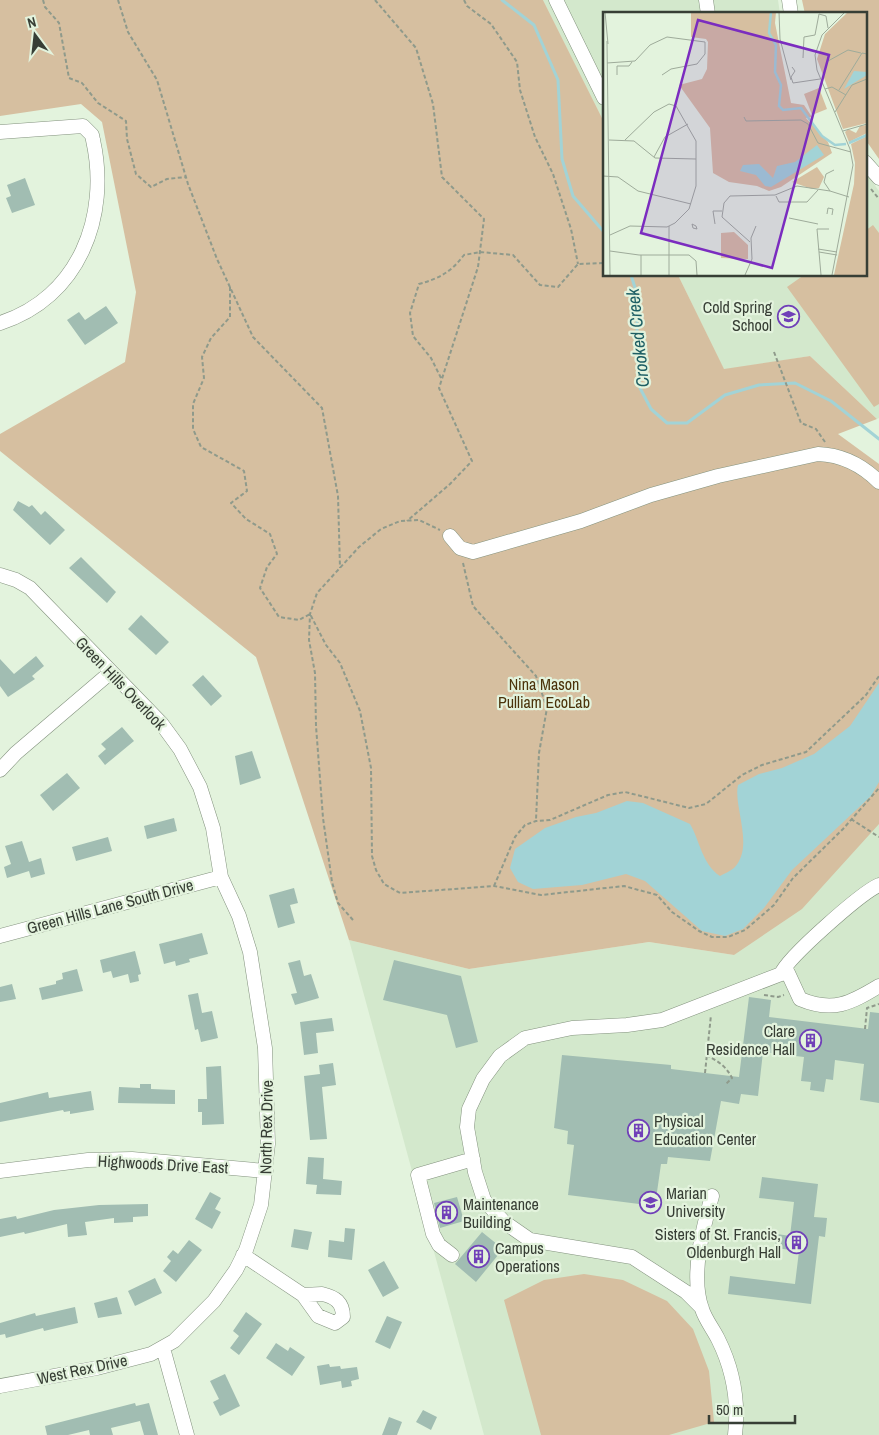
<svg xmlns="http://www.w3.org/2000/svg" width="879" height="1435" viewBox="0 0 879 1435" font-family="'Archivo Narrow',sans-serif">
<rect width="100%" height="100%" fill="#e3f3dd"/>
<path fill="#d3e8cc" d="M543,0H778L780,14H604V122Z
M865,172L879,191V418L877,419L810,356L724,370L678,275H865Z
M879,823V1435H484L349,940L469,969L649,942L734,955Z"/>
<path fill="#d6bfa0" d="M0,0H543L604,122V275H678L724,369L810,356L877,419L838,434L879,464V824L802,909L734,955L649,942L469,969L349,940L256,657L0,451V434L125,362L136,292L102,122L81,104L0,116Z
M802,0H879V159L865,139V14H805Z
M873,225L879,233V404L874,407L787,287L804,275H865V231Z
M584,1274L623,1280L667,1301L693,1329L709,1371L714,1422L669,1435H541L504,1300L544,1280Z"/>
<path fill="#a2d3d6" d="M879,683V782L871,796L792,870L764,908L743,929L725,936L702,931L645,881L626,874L582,885L533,889L518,882L510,868L515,849L545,828L576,817L596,813L627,801L643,803L690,824C700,841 702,864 720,876C724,874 730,871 734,868C755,847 733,806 738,785L759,774L782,768L814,754L850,726Z"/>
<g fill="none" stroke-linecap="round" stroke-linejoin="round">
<path stroke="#a2d3d6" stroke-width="3" d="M502,0L534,25L558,80L562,159L573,196L604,232
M631,275L637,294V347L640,388L651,409L667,423H687L725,395L759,385L795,383L831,401L879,439"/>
</g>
<path fill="#a1bdb2" d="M25,178L35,205L12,213L6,198L11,196L7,185Z
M106,306L118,323L85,345L67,320L79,312L85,320Z
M18,501L29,507L32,505L41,515L45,511L65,530L50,545L13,510Z
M81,557L116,592L107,603L69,568Z
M141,615L169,642L156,655L128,629Z
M36,656L44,666L32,676L35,679L8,697L0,686V659L14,674Z
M203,675L222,696L211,706L192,685Z
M122,727L134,741L105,765L98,756L106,749L101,744Z
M252,751L261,778L240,785L235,756Z
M67,773L80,788L53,811L40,795Z
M174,818L177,831L147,839L144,826Z
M108,837L112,851L76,861L72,847Z
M22,841L29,862L41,858L45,874L31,878L29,871L7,878L4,867L11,864L5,846Z
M294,888L298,903L290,905L295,923L278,928L269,895Z
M202,933L208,954L189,959L190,962L176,966L175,961L164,964L159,944Z
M135,951L141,974L138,975L139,981L130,983L128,974L113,978L111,971L103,973L100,960Z
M300,960L304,976L311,974L319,998L295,1005L291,994L297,993L288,963Z
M394,960L461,976L478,1042L456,1048L447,1015L383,1000Z
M77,969L83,991L42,1000L39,988L56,984V981L63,979L62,973Z
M12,984L16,999L0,1002V987Z
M198,993L202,1013L212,1011L218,1038L201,1042L198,1029L195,1030L188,995Z
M749,997L771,1000L769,1017L868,1029L870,1012L879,1013V1103L860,1100L864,1064L835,1060L833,1080L826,1079L824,1092L810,1090L811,1082L801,1081L804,1057L763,1052L758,1096L741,1094L739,1104L721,1101L710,1161L668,1157L667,1164H661L655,1206L568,1195L574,1145L567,1144L568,1131L554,1128L562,1055L671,1065V1069L739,1077Z
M332,1018L334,1031L316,1033L318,1053L304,1055L300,1022Z
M333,1063L336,1085L322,1087L327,1139L310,1140L304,1076L320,1074L319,1065Z
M221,1066L224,1124L202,1125V1112H198V1099H207L206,1067Z
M140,1084H151V1089L175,1090V1104L118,1103L119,1087L140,1088Z
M91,1091L94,1110L70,1114V1111L64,1112L63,1110L0,1122V1103L48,1092L49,1098Z
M308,1157L324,1158L323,1179L342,1181L341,1195L316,1194L317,1185L306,1184Z
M762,1177L818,1184L814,1217L827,1218L825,1237L819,1236L811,1304L728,1294L730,1276L795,1284L799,1251L775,1248L777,1234L790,1236L794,1202L759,1198Z
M210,1192L221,1198L215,1209L221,1212L212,1229L195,1219Z
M457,1197L464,1221L440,1228L434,1203Z
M148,1204V1216L133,1217V1222L114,1223V1218L85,1222L87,1235L68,1237L67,1224L25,1234L24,1232L0,1237V1219L16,1216L17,1219L54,1210L99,1205Z
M345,1228L355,1229L352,1260L328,1257L329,1240L344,1242Z
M294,1229L312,1232L308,1250L291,1247Z
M482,1232L503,1249L476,1282L455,1264Z
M189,1240L202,1250L176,1282L163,1271L171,1261L167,1257L173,1250L178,1254Z
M384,1261L399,1288L383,1297L368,1270Z
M155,1278L162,1293L135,1306L128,1291Z
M117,1297L122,1314L98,1318L94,1303Z
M75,1307L78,1323L44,1331L43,1328L6,1338L5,1334L0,1335V1323L35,1313L36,1316Z
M246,1312L262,1324L239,1355L230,1348L239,1336L233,1331Z
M387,1316L402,1322L390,1349L375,1342Z
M276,1343L288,1351L290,1347L305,1357L292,1376L266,1358Z
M329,1364L330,1367L340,1366L341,1369L357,1367L359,1379L351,1381L352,1386L342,1388L341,1381L320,1385L317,1366Z
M225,1374L240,1406L220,1416L213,1402L219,1399L210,1381Z
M135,1403L136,1406L149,1403L158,1435H144L140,1421L111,1428L113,1435H90L89,1430L68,1435H47L45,1426Z
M423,1410L437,1417L431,1430L416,1422Z
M389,1417L402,1422L397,1435H382Z"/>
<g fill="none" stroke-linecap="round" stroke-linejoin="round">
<defs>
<path id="minor" d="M556,0L604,98
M706,0L708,14
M789,0L791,14
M0,132L83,126L92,135L93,140C110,216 79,298 0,323
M865,162L879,178
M450,536L460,548L473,552L581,521L651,495L718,476L818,454C842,455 862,465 879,482
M0,575L16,580L30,588L161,723L180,749L200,787L213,828L221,877L239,916L250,952L265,1048L268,1144L261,1205L246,1250L236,1270L214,1301L174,1341L151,1354L97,1368L0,1386
M0,770L16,753L111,672
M0,936L221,877
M781,974C788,957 861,893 879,885
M0,1171L88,1160L132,1159L266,1171
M712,1196C703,1228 690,1276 702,1309C705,1319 713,1329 718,1339C733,1369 739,1401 735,1435
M243,1255L303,1295
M452,1255L439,1245L433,1234L418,1175L473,1159
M322,1294C335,1297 343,1302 343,1317L335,1323L318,1316L303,1295Z
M702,1308L686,1292L632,1257L530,1240L504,1222L484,1200L475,1172L467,1127L469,1109L483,1079L500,1056L525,1038L572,1028L627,1025L662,1020L781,974L788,973L800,999C833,1013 851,1003 879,986
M163,1348L187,1435"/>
</defs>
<use href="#minor" stroke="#83927e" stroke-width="15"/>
<path stroke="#8f9a8b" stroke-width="2" stroke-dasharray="4 2.5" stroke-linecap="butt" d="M43,0L45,7L59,23L69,78L82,83L98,103L126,121L127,139L136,174L151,187L167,179L186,177
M118,0L128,32L157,80L188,184L217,259L253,337L322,408L338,496L340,568
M375,0L416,48L433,104L442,177L484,219L478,267L439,388L472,461L450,484L407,521
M464,0L467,6L491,24L517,62L520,90L535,137L553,174L571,229L578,264
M871,189L879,199
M230,287V317L211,338L202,357L204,378L193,404V429L201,447L244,471L247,491L231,503L246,519L270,534L277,554L267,567L260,588L279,617L299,620L310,614L326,645L340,663L360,711L371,768L372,856L376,870L384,884L400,893L494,886L541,895L624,886L657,895L672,912L699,931L712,937H728L745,930L774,905L793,878L843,829L879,788
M774,352L801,423L816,429L825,442
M441,378L431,358L413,336L410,313L419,284C440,278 451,272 464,255L480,252L513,255L540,285L558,287L578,264L604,263
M463,563L473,606L536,676L547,708L539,753L536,820
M851,819L879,837
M494,886L515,837L525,825L536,821L550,820L608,795L625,792L689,808L706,804L742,775L762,765L806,752L866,695L879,676
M353,920L338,903L332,882L323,818L316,726L315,673L309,640L310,614L317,593L359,547L381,529L400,521L419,520L440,530
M764,995L778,997L784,995
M865,1029L867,1008L879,1004
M706,1055C718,1061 726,1066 732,1078L726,1084
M705,1073L711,1015"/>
<use href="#minor" stroke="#fff" stroke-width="14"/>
</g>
<defs>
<symbol id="school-ring" viewBox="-11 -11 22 22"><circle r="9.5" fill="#e3f3dd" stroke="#7040b8" stroke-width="1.5"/><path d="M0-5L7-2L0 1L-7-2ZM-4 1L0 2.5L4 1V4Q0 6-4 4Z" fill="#7040b8"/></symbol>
<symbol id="building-ring" viewBox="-11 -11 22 22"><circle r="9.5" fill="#e3f3dd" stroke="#7040b8" stroke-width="1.5"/><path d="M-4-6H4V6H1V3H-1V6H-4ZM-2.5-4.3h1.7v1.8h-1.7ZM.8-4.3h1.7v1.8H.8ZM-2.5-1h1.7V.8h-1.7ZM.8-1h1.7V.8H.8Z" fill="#7040b8"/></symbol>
<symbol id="university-ring" viewBox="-11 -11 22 22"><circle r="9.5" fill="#e3f3dd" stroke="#7040b8" stroke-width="1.5"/><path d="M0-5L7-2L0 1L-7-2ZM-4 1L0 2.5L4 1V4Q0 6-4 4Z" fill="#7040b8"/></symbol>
</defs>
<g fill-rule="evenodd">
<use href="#school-ring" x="776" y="304" width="25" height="25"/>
<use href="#building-ring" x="798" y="1028" width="25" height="25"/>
<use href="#building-ring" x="626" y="1118" width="25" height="25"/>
<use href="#university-ring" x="638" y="1190" width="25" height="25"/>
<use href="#building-ring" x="434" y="1200" width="25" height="25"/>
<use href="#building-ring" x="784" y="1230" width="25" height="25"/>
<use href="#building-ring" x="466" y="1244" width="25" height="25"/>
</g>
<g text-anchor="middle" stroke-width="4.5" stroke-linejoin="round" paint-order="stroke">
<g font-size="16" fill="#373e35" stroke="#e3f3dd" text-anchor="start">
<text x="772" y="313" text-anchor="end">Cold Spring<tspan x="772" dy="18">School</tspan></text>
<text x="795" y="1037" text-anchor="end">Clare<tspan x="795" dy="18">Residence Hall</tspan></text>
<text x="654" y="1127">Physical<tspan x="654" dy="18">Education Center</tspan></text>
<text x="666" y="1199">Marian<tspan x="666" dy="18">University</tspan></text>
<text x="463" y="1210">Maintenance<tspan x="463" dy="18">Building</tspan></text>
<text x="781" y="1240" text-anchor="end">Sisters of St. Francis,<tspan x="781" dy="18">Oldenburgh Hall</tspan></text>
<text x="495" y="1254">Campus<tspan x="495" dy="18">Operations</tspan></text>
</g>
<g font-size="16" fill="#373e35" stroke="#e3f3dd">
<text transform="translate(121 683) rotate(46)" y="6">Green Hills Overlook</text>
<text transform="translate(110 906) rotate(-15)" y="6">Green Hills Lane South Drive</text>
<text transform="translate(266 1127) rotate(-89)" y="6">North Rex Drive</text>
<text transform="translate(163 1164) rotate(3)" y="6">Highwoods Drive East</text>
<text transform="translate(82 1369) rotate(-12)" y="6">West Rex Drive</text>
</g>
<g font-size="16" fill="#4b320a" stroke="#e3f3dd">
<text x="544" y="690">Nina Mason<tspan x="544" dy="18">Pulliam EcoLab</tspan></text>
</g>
<g font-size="18" font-style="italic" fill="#1e5f64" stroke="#e3f3dd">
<text transform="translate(638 338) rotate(-96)" y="6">Crooked Creek</text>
</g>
</g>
<g transform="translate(603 12)">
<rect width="264" height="264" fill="#e3f3dd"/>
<path d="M88,0H173L172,11L188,91L201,93L209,105L203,106L225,130L229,141L178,175L166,179L154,174L126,170L110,161L107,116L76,73L99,67L104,57L105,30L103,27L88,25ZM245,0H264V111L240,117L214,47L222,22ZM216,76L224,97L209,103L201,82ZM264,113V121L246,130L242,120L245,117L253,121L257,114ZM264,124V263H231L251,172L252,151L248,132ZM214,155L221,165L216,176L209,177L189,170ZM131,220L145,233V247L118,246V221Z" fill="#d6bfa0"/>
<path d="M251,59L264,60V63L241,77ZM214,133L221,143L168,175L162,174L153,163L137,159L140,153L156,152L170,166L174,154L192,150Z" fill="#a2d3d6"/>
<path fill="none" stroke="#a2d3d6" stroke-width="2.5" d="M168,0L166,21L173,33L172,60L178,73L176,94L180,98L198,96L219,124L232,133L243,132M246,131L264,123"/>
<path fill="none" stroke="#9eab9a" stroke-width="1" d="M2,0L5,32M176,0L177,27L188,68M4,29L7,263M200,46L201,25L212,23L216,2L223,4L225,16M225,49L245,38L258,41M4,51L32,49L47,33L64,25L102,30V42L94,52L68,57L59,63M189,55L192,59L188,65L190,71L217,67M14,63V54H26L29,50M222,77L229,75L243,83M236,78L259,41L264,42M232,100L249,73L264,67M141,105L143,109L198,108L205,112L215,131L248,140M240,119L264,112M6,128L31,129L52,146L93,147M51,145L62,125L85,112M231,158L223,162L221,170L227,179L246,185M0,164L15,165L35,179L88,192M173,184L176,190H204L215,178M224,202L225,196L230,197L229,203M186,206L215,212M89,212L93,214L94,217L90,216ZM112,212L110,199H119M66,214V263M7,223L27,214L64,215L72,211L86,197L93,174V129L73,94L66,92L51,100L22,128M147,230L119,205L121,191L127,184L172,183L194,174L227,179M215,237L234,240M7,239L36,243H86L93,249L94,263M216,240L234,243M38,243V263M142,263L149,247L148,226L153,214M218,263L214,217H226M229,263L250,153L247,137L214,58L212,43L219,23L242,0"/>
<path fill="#7b2cbf" fill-opacity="0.15" stroke="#7b2cbf" stroke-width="2.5" d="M95,8L226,43L169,256L38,221Z"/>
<rect width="264" height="264" fill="none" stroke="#373e35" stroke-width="2.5"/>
</g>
<g transform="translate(35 35) rotate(345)" stroke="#e3f3dd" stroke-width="4" paint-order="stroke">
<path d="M0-4L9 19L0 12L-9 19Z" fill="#373e35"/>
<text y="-8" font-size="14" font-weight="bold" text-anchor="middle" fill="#373e35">N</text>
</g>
<path d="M709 1415v8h86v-8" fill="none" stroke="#373e35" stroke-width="2.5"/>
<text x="716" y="1415" font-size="15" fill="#373e35" stroke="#e3f3dd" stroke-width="4" paint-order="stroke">50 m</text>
</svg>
